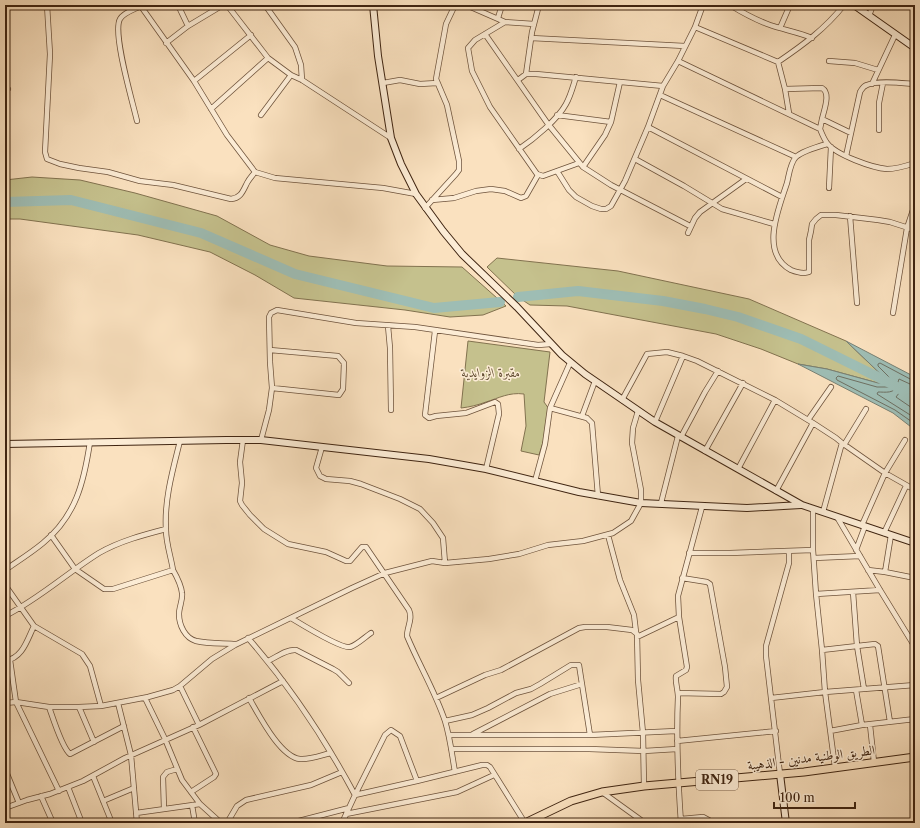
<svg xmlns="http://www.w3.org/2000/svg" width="920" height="828" viewBox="0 0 920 828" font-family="'Libre Caslon Text',Amiri,serif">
<rect width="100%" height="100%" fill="#fae1bf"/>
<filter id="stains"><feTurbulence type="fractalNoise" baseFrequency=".005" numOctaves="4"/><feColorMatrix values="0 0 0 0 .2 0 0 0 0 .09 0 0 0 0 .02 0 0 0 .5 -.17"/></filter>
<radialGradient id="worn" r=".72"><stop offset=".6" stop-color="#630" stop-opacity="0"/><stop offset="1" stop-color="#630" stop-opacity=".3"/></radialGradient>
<path fill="#c5c18d" stroke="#82724f" d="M32,177L80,180L135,193L217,216L270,245L309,256L387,266L462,267L506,306L483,315L450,317L405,310L294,298L255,275L210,252L138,235L20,219H5V180Z
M497,258L618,271L749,299L846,341L890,383H878L827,369L798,364L761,349L716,334L567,306L530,305L518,297L487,267Z
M468,341L550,352L544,402L549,409L545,436L539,455L521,451L526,426L524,394C509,392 499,398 486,402C478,405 470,407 461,408Z"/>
<path fill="#9ebdb4" stroke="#788073" d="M846,341L915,377V430L893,413L798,364L827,369L878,383H890Z"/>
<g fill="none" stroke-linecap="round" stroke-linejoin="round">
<path stroke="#6e7062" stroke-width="1" d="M915,380H912L880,363L878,364V366L892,380V384L890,387H877L838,376L836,378L837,380L895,410L915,424
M915,385L910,384L899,379C898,381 898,383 897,385C895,394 885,392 878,392L877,394L915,418
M915,391L903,388L896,397L915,410"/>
<path stroke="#9ebdb4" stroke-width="10" d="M5,202L71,200L201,233L295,274L434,308L500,302
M518,297L578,291L663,301L705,309L738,317L801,339L890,383L915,398"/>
<defs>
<path id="street" d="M47,5L50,54L45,152L47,159L60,164L79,168L108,172L140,181L173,185L231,199C241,198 243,191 247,183C249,179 252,176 255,172
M140,5L194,81L227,135L255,172L275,178L383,188L416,194
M178,5L188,26
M227,5L268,58L291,75L302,80L391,138
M265,5L295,47L301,65L302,80
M466,5L505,22
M557,5H592
M730,5C743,13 756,20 770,25C784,30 798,32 812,38
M5,6L11,5
M869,16L873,5
M498,18L502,5
M534,24L505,22L475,40L468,48L472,71L490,107L537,174L543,176L579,163
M695,27L778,62L785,89L789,113
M780,28L790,5
M485,34L548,124L583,167L611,185L690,226
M531,38L685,46
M166,43L188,26L223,5
M678,61L820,129
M829,61L855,63L878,70
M778,62C803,45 825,29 844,5
M526,74L532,32L539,5
M518,80L526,74H536L663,86
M194,81L251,35
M915,81L913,84L915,104
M383,83L400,80L420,84L437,83
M872,84L895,35
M5,86L8,89
M785,89L822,88C831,93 824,110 822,119
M660,95L796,157
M211,109L268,58
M261,115L291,75
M557,115L611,122
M137,121C133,103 112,33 120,19C123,13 135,9 141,6
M648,127L782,197
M879,130V103L883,83
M851,133L822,119L820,129C822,134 824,139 827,143C836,155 873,168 887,169C897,169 906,166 915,163
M827,144C820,146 801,152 796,157C790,163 789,175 787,183C779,208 759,253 791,270C796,272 804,274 809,272V240L811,231L812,224L816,219L821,215H836L878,220L890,222L915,230
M519,149C534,139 558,119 566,104C571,95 573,86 576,77
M846,156L860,92C862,89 863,86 867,85C878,80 901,83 913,84
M635,159L684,186L722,209L774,224
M583,167L605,135L611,122L620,82
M557,171L569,190L576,197L592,206L601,209H606L611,206L625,181L648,127L663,86L678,61L695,27L703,5
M829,188L831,147
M432,200L454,198L476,191L491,189L505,191L521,198L526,196L538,175
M425,208L456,174L459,170V161L447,105L436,79L446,24L455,5
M850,216L857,303
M688,233L695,218L700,212L746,179
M893,313L907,228L915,204
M388,326L390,348L391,410
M435,331L425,415L429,418L436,416L466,413L495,402L498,404L499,414L486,469
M270,350L338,356L344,363L343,389L339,395L272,388
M622,400L647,354L667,352L683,356L697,361L775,400L813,423
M550,408L587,418L592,423L598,496
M582,416L595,381
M808,420L831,387
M655,422L683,356
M681,437L705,392L718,371
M243,440L240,462L242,483L240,501L242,505L250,515L264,529L288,544L326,552L346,561H350L362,547H366L409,610C413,619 407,627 407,636C419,665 435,691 445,721C450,737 452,755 455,772
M261,440L269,410L272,388L270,362L269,317L271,313L277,310L356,323L415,327L538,345L551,344
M844,445L866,409
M322,447L316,468L320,476L326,479L350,481L361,484L400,499L420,509L433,523L443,538L445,563
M705,451L743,383
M738,469L775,400
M535,481L545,444L550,408L570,363
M776,491L813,423L836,438L842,443L885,473L915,490
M661,503L678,436
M813,509V550L816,594L822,650L825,692L835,767
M823,512L842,443
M837,517L880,590L915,647
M862,525L885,473L905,440
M884,533L906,486
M51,535L75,569L104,589H113L173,570C171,557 166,543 166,530C164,500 173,469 180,441
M608,535L620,580L634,615L636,632
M856,550L865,526
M689,553H730L813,550
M814,558L860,556
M5,570C18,561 31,553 43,543C76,516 84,482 90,442
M173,570C177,577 181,584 182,593C183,600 179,607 179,614C179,625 185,638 196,641C209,644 224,643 236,644
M868,570L885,572L915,578
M885,572L891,535
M5,585L34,626L82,654L90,666L101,706
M853,592L857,646L875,644L878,646L890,722
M816,594L880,590
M5,616C39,599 67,573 99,553C120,541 143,535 166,529
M291,618C301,624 341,649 350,647C357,645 365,637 371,633
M637,637L679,617
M248,638C289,685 325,739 355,795L342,823
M822,650L857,646L864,689
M10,660L16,702L59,791
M5,661C23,658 27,640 34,626
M268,661C277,657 286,649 296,650L333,669L338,672L349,683
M180,686L199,725
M856,690L862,725
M678,693L721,694L724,692L727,687L725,667L710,584L707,582L682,578
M145,698L165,739L182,780L200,804L221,823
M249,698C259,715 280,757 300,759C310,760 322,755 331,753
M436,698L485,675L501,670L579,628L585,627H607L632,630L637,634L638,680L643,733L644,786
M771,698L825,692L915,685
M5,703L16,702L49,707H79L101,706L148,697L173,690L180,686L212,659L235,645L352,588L385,573L432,561L445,563L489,559L519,554L548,545L583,541L613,533L631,521L641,503V490L632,443L633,428L638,411
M118,703L131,755L137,823
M49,707C53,718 62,748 70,754L124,726
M79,707L94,742
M445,721L472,715L488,708L516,693L531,689L540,684L571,665H579L590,735
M870,725L874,762
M391,730L400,736L417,781L355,795L385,735Z
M830,731L862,725L915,719
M473,734L550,694L582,684
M449,735H590L676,731
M677,741L776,731
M451,749H589L644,751L677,749
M5,769L19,803
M780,774L766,656V646L789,563V551
M93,776L112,823
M417,781L482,765H487L490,767L525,823
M68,787L82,823
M191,792L214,777L216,774L193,727
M602,792L645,823
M41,796L53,823
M103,801L134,788
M192,805L195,823
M5,808L27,800L50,794L83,781L125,758L199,725L283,681
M164,809L163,777L167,772L177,769
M136,813L200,804
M346,814L457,792L494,775
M681,819L703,817L714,823
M227,823L237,806L246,800L311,785L342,772
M291,823L349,808
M681,823C678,781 676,739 678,697C678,690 675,682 676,676L686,670L687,667L679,617L678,596L702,507
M914,823L915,821"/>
<path id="secondary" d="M373,5L378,56L391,138L401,164L416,194L443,231L462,254L517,307L562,355L585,374L655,422L802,505L915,543
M854,5L915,48
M5,444L226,440H261L429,459L486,469L579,492L641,503L747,508L801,505
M780,774L786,823"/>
<path id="primary" d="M525,823L571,801L602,792L644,786L804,772L915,757"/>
</defs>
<use href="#street" stroke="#6e533c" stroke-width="6"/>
<use href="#secondary" stroke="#3f2411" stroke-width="8"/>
<use href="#primary" stroke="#3f2411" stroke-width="9"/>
<use href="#street" stroke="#fcecd5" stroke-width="4.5"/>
<use href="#secondary" stroke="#fcecd5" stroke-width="6"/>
<use href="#primary" stroke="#fae1bf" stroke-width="7"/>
</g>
<g text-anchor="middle" stroke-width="3" stroke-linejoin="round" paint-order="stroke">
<rect fill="#fcecd5" stroke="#78604c" stroke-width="1" x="696" y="770" width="42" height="20" rx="3"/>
<g font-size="12" font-weight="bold" fill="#3f2411">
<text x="717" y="784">RN19</text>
</g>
<g font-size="13" font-style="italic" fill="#604b30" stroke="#fcecd5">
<text x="491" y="377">مقبرة الزوايدية</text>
</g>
<g font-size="13" fill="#3f2411" stroke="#fcecd5">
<text transform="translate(811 757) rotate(-7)" y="5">الطريق الوطنية مدنين - الذهيبة</text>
</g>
</g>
<rect width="920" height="828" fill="none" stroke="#fae1bf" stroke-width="20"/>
<rect x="6" y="6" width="908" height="816" fill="none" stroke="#3f2411" stroke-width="2"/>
<rect x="10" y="10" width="900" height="808" fill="none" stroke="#3f2411"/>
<path d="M774 802v6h81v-6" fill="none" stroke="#3f2411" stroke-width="2"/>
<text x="780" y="802" font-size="12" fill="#3f2411" stroke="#fcecd5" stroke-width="3" paint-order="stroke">100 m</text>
<rect width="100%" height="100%" filter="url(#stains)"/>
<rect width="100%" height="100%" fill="url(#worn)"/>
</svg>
